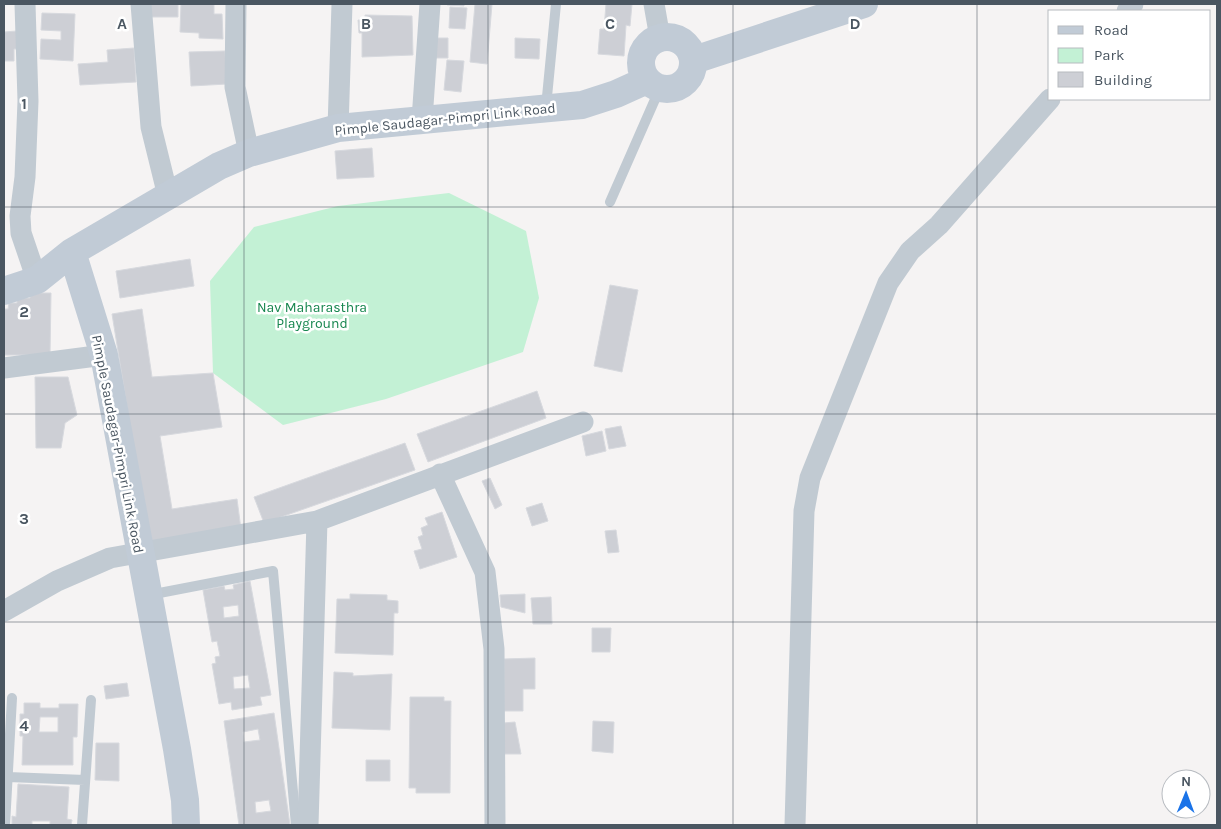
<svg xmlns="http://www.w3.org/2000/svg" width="1221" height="829" viewBox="0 0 1221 829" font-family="Karla,sans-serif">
<rect width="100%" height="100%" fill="#f5f3f3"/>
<path fill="#c3f1d5" d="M449,193L526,231L539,298L523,352L386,399L283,425L213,373L210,281L254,227L338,206Z"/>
<path fill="#cdcfd5" stroke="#d7d9de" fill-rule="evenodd" d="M148,4H178V17H148Z
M181,4H214V14H222L223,39L199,38V33L180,32Z
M447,4H464V6L447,5Z
M475,4H492L487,64L470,62Z
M606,4H632L630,26L626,25L624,56L598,54L600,29H604Z
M450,7L467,8L465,29L449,28Z
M42,13L75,14L73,61L40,59L41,39L61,40V31L41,30Z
M365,15L412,16L413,55L362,57V33H359L358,20H365Z
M17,31V49H14V61H4V32Z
M431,38H448V58H430Z
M515,38L540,39L539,59L515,58Z
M134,48L136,82L80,85L78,64L108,62L107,50Z
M225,51L227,84L191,86L189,52Z
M447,60L464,61L461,92L444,90Z
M372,148L374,177L337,179L335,151Z
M190,259L194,286L120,298L116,271Z
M610,285L638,290L622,372L594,366Z
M30,293H51L50,355H4V309H8L9,303H17V298H30Z
M142,309L152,377L213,373L222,427L160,436L172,509L237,499L241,529L149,543L112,314Z
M35,377H68L77,415L65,423L61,448H36Z
M537,391L546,418L428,462L417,434Z
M621,426L626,446L609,449L605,429Z
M602,431L606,451L586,456L582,436Z
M405,443L415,470L264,523L254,497Z
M490,478L502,505L495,509L482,481Z
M542,503L548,521L532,526L526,508Z
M442,512L457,557L420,569L414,551L422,549L418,537L423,535L421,528L428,525L425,518Z
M616,530L619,552L608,553L605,531Z
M250,581L271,695L260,697L262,705L232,710L231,702L219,704L212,664L216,663L215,657L220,656L217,641L212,642L203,590L224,586L225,590L234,589L233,585ZM238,605L239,616L224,618L223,607ZM248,675L250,688L234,689L233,677Z
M350,594L387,595V600L398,601V613H394L393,655L335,653L337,599H350Z
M525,594V613L501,607L500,595Z
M551,597L552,624H533L531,598Z
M592,628H611L610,652H592Z
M535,658V689H523V711H504V659Z
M334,672L353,673V676L392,674L390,730L332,728Z
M127,683L129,696L106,699L104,686Z
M410,697H444V701H451L450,793H416V788H409Z
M24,703H40V708H59V704H78L77,737H73V765H22L23,736H20V714H24Z
M274,713L290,825H239L224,721ZM258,729L260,740L244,742L243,732ZM269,800L271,811L256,813L255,802Z
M40,717H58V732H39Z
M593,721L614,722L613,753L592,751Z
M515,722L521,754H503V723Z
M96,743H119V781L95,780Z
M366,760H390V781H366Z
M18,784L69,787L67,819L72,820L71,825H50V821H32V825H12V816L16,817Z"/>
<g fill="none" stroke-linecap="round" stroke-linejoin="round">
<path stroke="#c1cad2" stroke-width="10" d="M546,107L556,4
M610,202L660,88
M149,595L273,571L296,825
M8,777L85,780
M5,825L12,698
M82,825L91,700"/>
<path stroke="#c1cad2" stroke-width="21" d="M25,4L28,101L25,177L20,216L21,233L37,280
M141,4L151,127L168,196
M236,4L235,87L249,153
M654,4L660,38
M1127,11L1133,4
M422,120L430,4
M338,128L342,4
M4,368L104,355
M440,474L485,572L494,649L495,825
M4,611L57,581L110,558L317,521L583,422
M308,825L317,521
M795,825L804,511L810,478L888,283L910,251L939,225L1050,99"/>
<path stroke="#c1cbd6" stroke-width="28" d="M641 63a26 26 0 1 1 52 0a26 26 0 1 1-52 0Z
M694,60L864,4
M72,252L104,355L177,749L185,800L186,825
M4,291L37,280L72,252L219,166L249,153L338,128L582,105L616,94L647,80"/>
</g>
<path fill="none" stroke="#4a5661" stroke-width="1" stroke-opacity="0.55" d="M244,4V825M488,4V825M733,4V825M977,4V825M4,207H1217M4,414H1217M4,622H1217"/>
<g text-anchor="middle" stroke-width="5" stroke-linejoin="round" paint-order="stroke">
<g font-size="14" fill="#4a5661" stroke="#fff">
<text transform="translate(445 119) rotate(-6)" y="5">Pimple Saudagar-Pimpri Link Road</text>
<text transform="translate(118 444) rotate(79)" y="5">Pimple Saudagar-Pimpri Link Road</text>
</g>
<g font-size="14" fill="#17864f" stroke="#fff">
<text x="312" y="312">Nav Maharasthra<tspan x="312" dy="16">Playground</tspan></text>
</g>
</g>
<g font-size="16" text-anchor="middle" font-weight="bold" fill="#4a5661" stroke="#fff" stroke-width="5" stroke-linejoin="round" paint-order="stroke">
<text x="122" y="29">A</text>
<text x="366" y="29">B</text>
<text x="610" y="29">C</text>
<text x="855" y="29">D</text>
<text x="24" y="109">1</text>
<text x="24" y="317">2</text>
<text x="24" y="524">3</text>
<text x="24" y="731">4</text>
</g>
<rect width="1221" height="829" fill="none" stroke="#4a5661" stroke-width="10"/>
<rect x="1048" y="10" width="162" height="90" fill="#ffffff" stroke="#b7bbc0"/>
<rect x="1058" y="26" width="25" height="8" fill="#c1cbd6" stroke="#b7bbc0"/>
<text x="1094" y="35" font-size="15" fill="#4a5661">Road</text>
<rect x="1058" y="48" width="25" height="15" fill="#c3f1d5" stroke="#b7bbc0"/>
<text x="1094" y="60" font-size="15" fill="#4a5661">Park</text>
<rect x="1058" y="72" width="25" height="15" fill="#cdcfd5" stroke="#b7bbc0"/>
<text x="1094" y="85" font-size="15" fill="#4a5661">Building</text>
<g transform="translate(1186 794) rotate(1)"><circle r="24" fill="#ffffff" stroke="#b7bbc0"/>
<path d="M0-4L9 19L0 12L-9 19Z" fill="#1a73e8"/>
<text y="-8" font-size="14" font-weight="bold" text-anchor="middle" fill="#4a5661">N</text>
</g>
</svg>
